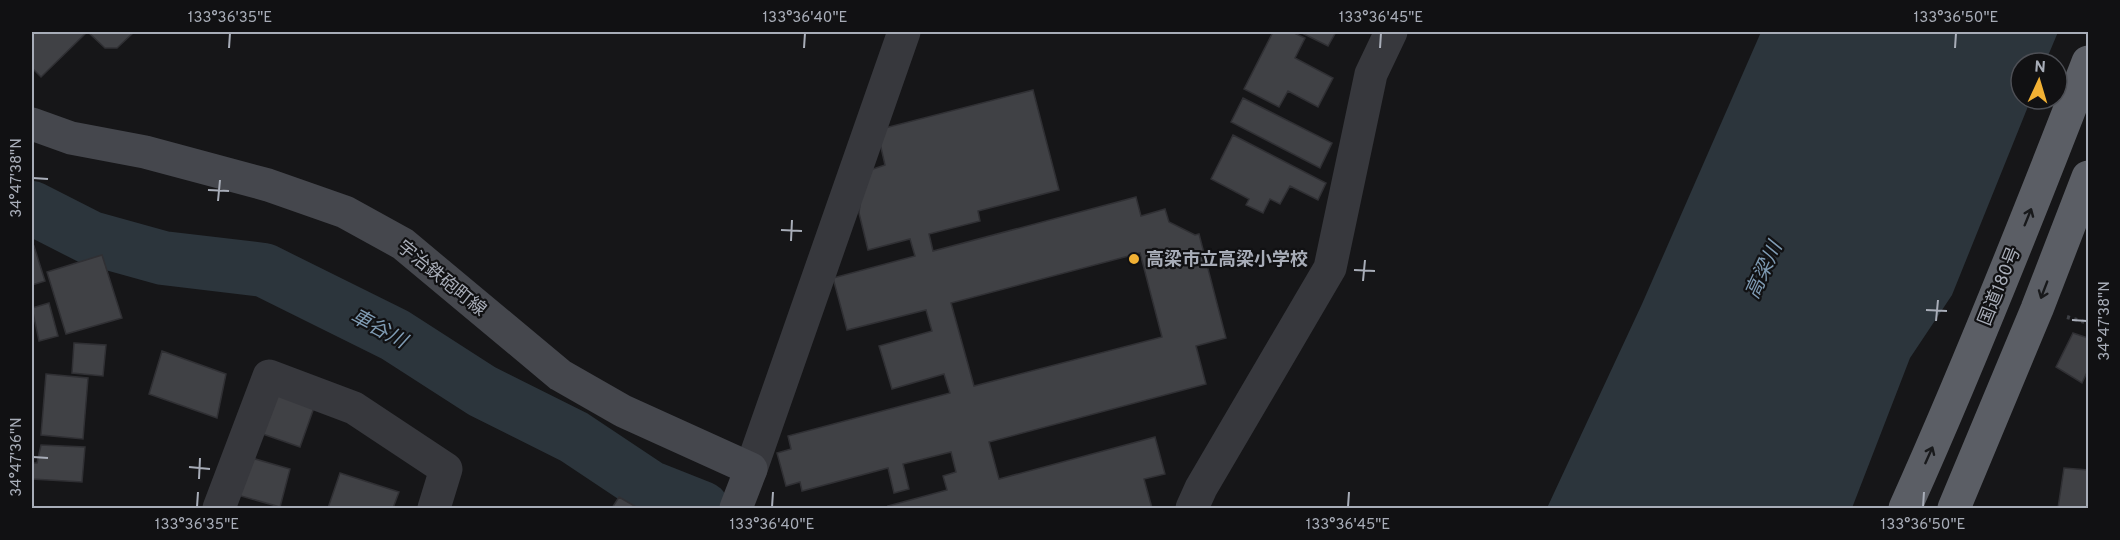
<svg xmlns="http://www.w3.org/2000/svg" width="2120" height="540" viewBox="0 0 2120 540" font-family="Overpass,'Noto Sans JP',sans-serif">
<rect width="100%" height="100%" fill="#161618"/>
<path fill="#2c353c" d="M1761,32H2058L2045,63H2021V99H2031L1952,295L1910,358L1852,508H1547L1642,304Z"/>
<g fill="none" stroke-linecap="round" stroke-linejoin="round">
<path stroke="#2c353c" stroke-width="54" d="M32,208L91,238L163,258L264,270L395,335L482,391L574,437L649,487L702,508"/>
</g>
<path fill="#404145" stroke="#303034" stroke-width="1.5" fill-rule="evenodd" d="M32,32H87L41,77L32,68Z
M88,32H134L117,48H105Z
M1273,32H1292L1305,38L1295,58L1333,78L1318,107L1288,91L1279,107L1244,89Z
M1300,32H1336L1328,46Z
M1033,90L1059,190L978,211L980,221L929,234L933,251L1136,197L1141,216L1165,209L1169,222L1195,235L1199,234L1226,338L1196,346L1206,384L989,442L999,479L1155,437L1165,474L1144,479L1152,508H889L888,506L947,490L943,476L956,472L951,452L903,464L909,489L894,493L888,468L802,491L800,482L786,486L777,453L791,449L788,436L950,393L944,374L892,389L879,346L932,331L926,310L847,330L833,278L915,256L910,239L868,250L859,213L864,172L885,165L877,130ZM1140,253L1162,337L974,386L951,303Z
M1243,98L1332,143L1320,168L1231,122Z
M1233,135L1326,183L1318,200L1290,186L1280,204L1270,199L1263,213L1246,205L1249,199L1211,179Z
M34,246L45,281L32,285V247Z
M102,255L122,318L66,334L47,272Z
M49,303L58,336L39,341L32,308Z
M2073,333L2088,338V370L2082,383L2056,367Z
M74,343L106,345L103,376L72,373Z
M162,351L226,374L217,418L149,394Z
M46,374L88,378L83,439L41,435Z
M274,387L316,402L300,447L257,432Z
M41,445L85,447L82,482L32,479V463H37Z
M245,456L290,469L280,507L234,494Z
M2064,468L2088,470V508H2058Z
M340,473L399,492L393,508H328Z
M619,497L638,508H612Z"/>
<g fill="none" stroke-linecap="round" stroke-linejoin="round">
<path stroke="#3d3f44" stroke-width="4" stroke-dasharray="3 4.5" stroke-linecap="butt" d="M2067,317L2088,323"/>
<path stroke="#37383d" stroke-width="33" d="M751,469L904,32
M219,508L269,376L354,408L446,469L434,508
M1192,508L1201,488L1330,268L1371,74L1391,32"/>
<path stroke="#45474d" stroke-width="33" d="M32,124L71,138L145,152L268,185L345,212L403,244L560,375L623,411L751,469L736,508"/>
<path stroke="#5b5e65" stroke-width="33" d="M1905,508C1971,361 2030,212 2088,62
M1954,508L2037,309L2088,177"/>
</g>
<defs><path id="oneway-shaft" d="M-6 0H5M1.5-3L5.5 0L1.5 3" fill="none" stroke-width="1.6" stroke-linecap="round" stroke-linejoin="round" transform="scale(1.5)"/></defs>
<g stroke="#18191b">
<use href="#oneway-shaft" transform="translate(2028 217) rotate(-68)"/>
<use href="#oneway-shaft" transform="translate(2044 290) rotate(111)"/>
<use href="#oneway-shaft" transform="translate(1929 455) rotate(-66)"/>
</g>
<path fill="none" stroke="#a8adb8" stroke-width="2" d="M229,48L230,33M804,48L805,33M1380,48L1381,33M1955,48L1956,33M33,178L48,179M208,190L229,191M218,201L220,180M781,230L802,231M791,241L792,220M1354,270L1375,271M1363,281L1365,260M1926,310L1947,311M2072,320L2087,321M1936,321L1938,300M33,457L48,458M189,467L210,469M199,479L200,458M197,507L198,492M772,507L773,492M1348,507L1349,492M1923,507L1924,492"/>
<circle fill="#f2b134" stroke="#111113" stroke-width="2" cx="1134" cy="259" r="6"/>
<g text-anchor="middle" stroke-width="4.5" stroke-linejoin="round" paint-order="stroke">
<g font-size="18" font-weight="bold" fill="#a8adb8" stroke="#111113" text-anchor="start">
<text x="1146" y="265">高梁市立高梁小学校</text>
</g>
<g font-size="18" fill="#a8adb8" stroke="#111113">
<text transform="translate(442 278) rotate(39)" y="6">宇治鉄砲町線</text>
<text transform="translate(1999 286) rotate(-68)" y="6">国道180号</text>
</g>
<g font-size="20" font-style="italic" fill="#7f9bb3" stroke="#111113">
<text transform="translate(1763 270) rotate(-65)" y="7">高梁川</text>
<text transform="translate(379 328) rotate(28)" y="7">車谷川</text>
</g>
</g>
<rect width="2120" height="540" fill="none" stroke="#111113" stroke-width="66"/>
<g transform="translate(2039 81) rotate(4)"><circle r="28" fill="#111113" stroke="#4d4f55" stroke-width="1.5"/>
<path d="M0-4.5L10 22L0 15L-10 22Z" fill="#f2b134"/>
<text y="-9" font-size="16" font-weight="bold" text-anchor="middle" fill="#a8adb8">N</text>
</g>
<rect x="33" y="33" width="2054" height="474" fill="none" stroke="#a8adb8" stroke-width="2"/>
<g font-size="15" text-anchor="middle" fill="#a8adb8">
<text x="230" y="22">133°36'35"E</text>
<text x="805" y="22">133°36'40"E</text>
<text x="1381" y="22">133°36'45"E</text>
<text x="1956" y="22">133°36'50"E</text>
<text transform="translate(16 178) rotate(-90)" y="5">34°47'38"N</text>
<text transform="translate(2104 321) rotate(-90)" y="5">34°47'38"N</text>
<text transform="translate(16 457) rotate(-90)" y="5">34°47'36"N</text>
<text x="197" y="529">133°36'35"E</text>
<text x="772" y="529">133°36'40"E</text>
<text x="1348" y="529">133°36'45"E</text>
<text x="1923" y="529">133°36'50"E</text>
</g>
</svg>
